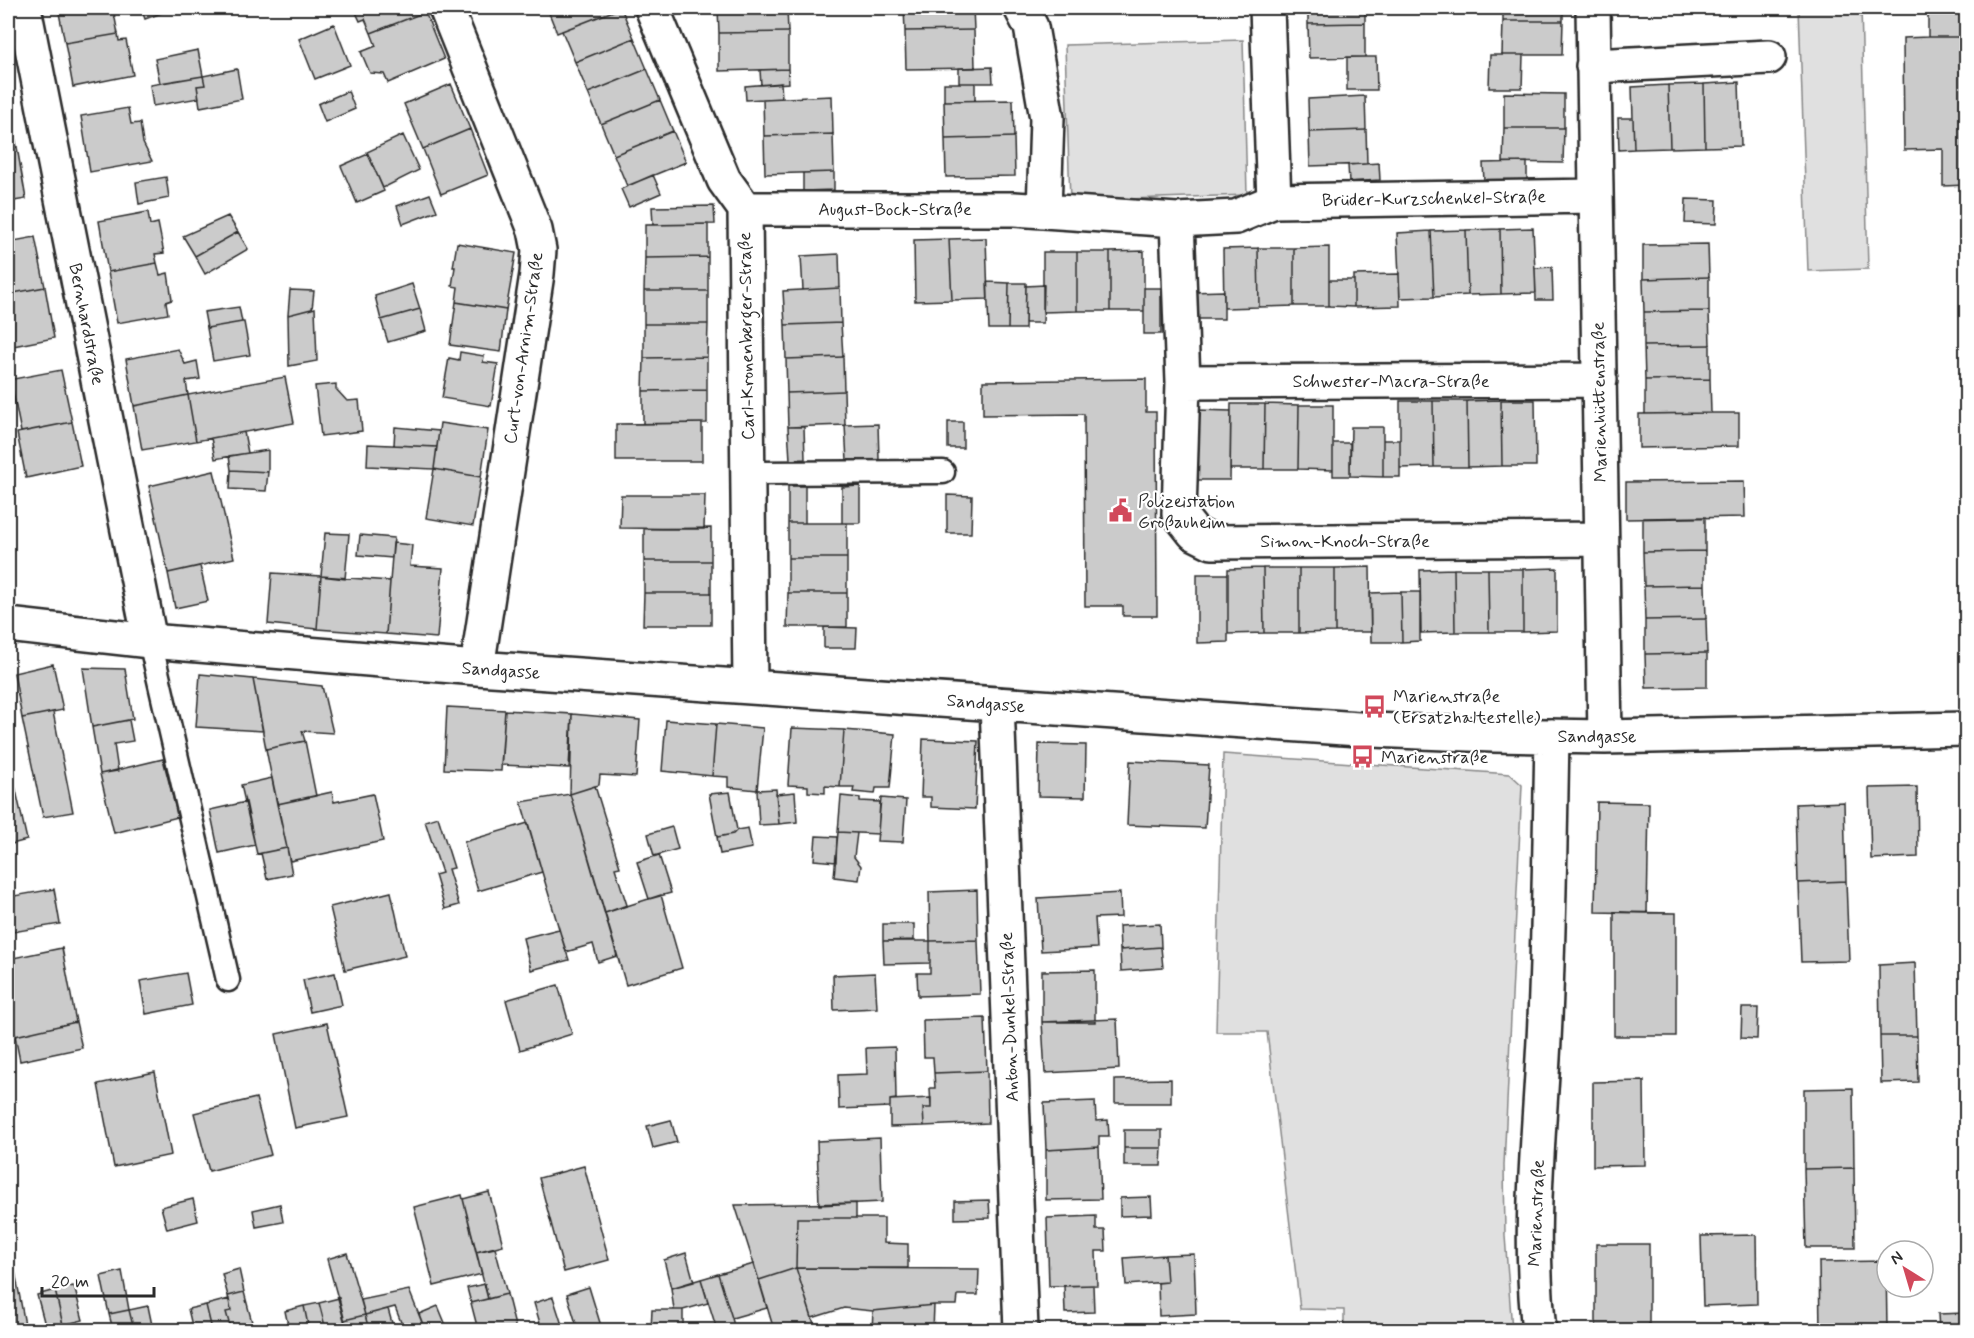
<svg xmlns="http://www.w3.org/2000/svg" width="1974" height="1338" viewBox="0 0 1974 1338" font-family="Mynerve,sans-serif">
<rect width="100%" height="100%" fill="#fff"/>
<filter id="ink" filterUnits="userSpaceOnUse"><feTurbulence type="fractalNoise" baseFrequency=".0167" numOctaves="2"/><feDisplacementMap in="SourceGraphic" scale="12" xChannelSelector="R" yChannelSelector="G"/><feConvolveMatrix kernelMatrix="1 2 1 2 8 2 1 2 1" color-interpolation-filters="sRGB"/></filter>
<g filter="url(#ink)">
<path fill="#e0e0e0" stroke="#868686" stroke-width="1.5" d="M1799,8H1861L1868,269L1808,271Z
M1243,40L1247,195L1070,201L1065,45Z
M1223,754L1510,774L1522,785L1504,1165L1505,1236L1512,1330H1344V1310L1300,1309L1267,1032H1216Z"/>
<path fill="#cbcbcb" stroke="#2b2b2b" stroke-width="1.5" d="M58,8H113L118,34L65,43Z
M141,8H162L164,12L145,19Z
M354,8H423L425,12L371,33L365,19L360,21Z
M547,8H621L557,33Z
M621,8L634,38L575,62L562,31Z
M718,8H787L788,32L719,33Z
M904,8H973L974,30L905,31Z
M1308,8H1365V23L1308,24Z
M1503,8H1563V21H1503Z
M1928,8H1966V37H1928Z
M425,12L444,59L388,83L384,74L370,73L361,52L376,46L371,33Z
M1503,21H1563L1562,55H1502Z
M1365,23V57L1309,58L1308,24Z
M334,24L350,65L315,79L299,39Z
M974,30L975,68L906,69L905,31Z
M788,32V69L719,71V33Z
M118,34L119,41L126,40L133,75L73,87L65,43Z
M1928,37H1966V185L1943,186V149L1904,150L1903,38Z
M634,38L647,69L588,93L575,62Z
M198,50L203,76L160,83L155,59Z
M1490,55H1523L1522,88H1489Z
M1347,57H1376L1377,90H1347Z
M992,67L993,83H959V68Z
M237,69L242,99L200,107L197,86L205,85L203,76Z
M647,69L660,100L601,124L588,93Z
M788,69L789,83L761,85L760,70Z
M203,76L205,85L197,86L199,98L153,106L150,85Z
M1739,82L1741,146L1705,147L1704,84Z
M781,83L782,98L746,100L745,86Z
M944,83H975V101H944Z
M451,84L470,129L423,149L404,104Z
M1704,84L1705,147L1670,148L1668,85Z
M1668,85L1670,148L1634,149L1632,87Z
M348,91L355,109L325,122L318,104Z
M1504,93L1564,94V128H1504Z
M832,96L833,134L764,136L763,99Z
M1365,96L1366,130L1309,132L1308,99Z
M660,100L673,131L614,155L601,124Z
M1013,100L1014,137L945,139L944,101Z
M8,101L17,147L8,148Z
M128,108L131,124L140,123L143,143L152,161L90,172L81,116Z
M1618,118H1633L1634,149L1619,150Z
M1504,128H1564L1563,163L1503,162Z
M470,129L488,175L441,194L423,149Z
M1366,130L1367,164L1310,166L1309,132Z
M673,131L686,162L627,186L614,155Z
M833,134L834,172L765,174L764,136Z
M403,135L419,170L383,188L367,152Z
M1014,137L1015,176L946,177L945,139Z
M17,147L26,199L8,202V148Z
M368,154L384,191L357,203L341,166Z
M1527,162V180L1484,181L1483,163Z
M1379,163L1380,180L1349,182L1348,165Z
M834,172V190L803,191V173Z
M653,175L661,193L629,207L621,189Z
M166,177L169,198L139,204L136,182Z
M430,194L437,211L403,224L397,206Z
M1686,199L1717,200L1716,224L1685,223Z
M714,206L715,224L653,225L652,207Z
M148,212L150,225L158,223L164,253L155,254L157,263L108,272L99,221Z
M228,216L238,232L195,256L183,236Z
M708,224V257L645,258V225Z
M1533,228L1536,293L1501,294L1500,229Z
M1500,229L1501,294L1468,295L1466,230Z
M1466,230L1468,295L1434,297L1431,231Z
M1431,231L1434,297L1400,298L1397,233Z
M238,232L248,249L205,274L195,256Z
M35,237L45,287L8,294V242Z
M986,238L988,299L952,300L949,239Z
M949,239L952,300L915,301L914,240Z
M457,243L516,253L506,310L456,302L458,287L452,286L455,267H453Z
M1708,244L1709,277L1643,279V245Z
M1329,247V306H1294V248Z
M1258,248L1259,307L1224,308L1223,249Z
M1258,248H1294V306L1259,307Z
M1144,251V311H1110V252Z
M1043,252H1077V311L1043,312Z
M1077,252H1110V311H1077Z
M839,254L840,288L803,290L801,256Z
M708,257V291H644L645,258Z
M157,263L160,275L168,273L172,300L166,302L168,314L117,323L108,272Z
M1552,267L1553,300H1536L1535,268Z
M1399,274L1400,306L1354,307V275Z
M1709,277V311L1644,312L1643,279Z
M1329,280H1354V307L1329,306Z
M987,282L1009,283L1008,329H989Z
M1009,283H1026L1025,329H1008Z
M412,284L420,309L381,320L375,296Z
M1044,285L1043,323H1025L1026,286Z
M45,287L54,338L8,347V294Z
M840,288L841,323L785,325L783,291Z
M1144,288H1161V334H1144Z
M290,290L314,291L312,309L288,315Z
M644,291H708V324H644Z
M1224,291V319H1191L1190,292Z
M456,302L506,310L501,352L450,345Z
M239,307L242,322L207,328L204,312Z
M315,308L317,361L289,366L288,315Z
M420,309L426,331L388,342L381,320Z
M1709,311L1710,345L1644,346V312Z
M242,322H244L250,355L213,361L207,328Z
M841,323L843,357L786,359L785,325Z
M644,324H708L707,357L644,358Z
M1710,345V379L1645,380L1644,346Z
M178,349L185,364L197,361L200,379L186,381L188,395L134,406L126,359Z
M460,352L484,356L483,362L498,364L491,406L442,398L449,358L459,360Z
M707,357V390L643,391L644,358Z
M843,357L844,391L787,393L786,359Z
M61,370L72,422L21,432L13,392L8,393V380Z
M285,377L294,423L196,441L188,395Z
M1146,379V412H1156L1157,616H1123V606H1085L1084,414L983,415V381Z
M1710,379L1711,413L1645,414V380Z
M336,384V389L347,401L359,400L362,431L321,436L315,386Z
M707,390V423L643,424V391Z
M844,391L845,425L788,427L787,393Z
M188,395L196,441L142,450L134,406Z
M1501,400H1535L1536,466H1502Z
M1501,400L1502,466L1468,467L1467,401Z
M1400,401H1433L1434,467L1400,468Z
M1433,401H1467L1468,467H1434Z
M1231,404H1265L1264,469H1230Z
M1265,404L1299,405L1298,469H1264Z
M1299,405H1333V470L1298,469Z
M1197,410L1231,411L1230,480H1196Z
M1711,413H1739V446L1639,448V414Z
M72,422L81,466L26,478L17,433Z
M948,422H963V448H948Z
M440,423L488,430L481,477L434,469Z
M702,423V461H616V424Z
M878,424L879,460L847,461L845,425Z
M395,427L439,431L437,447L394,445Z
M788,427H804L805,459L790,460Z
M1351,427H1383V477L1350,476Z
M244,432L248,453L215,459L211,438Z
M1383,440H1400V477H1383Z
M1333,443H1350V476H1333Z
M368,444L437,447L434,469L367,466Z
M268,450V472L231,470L229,456Z
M434,469L481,477L473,526L426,518Z
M231,470L268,472L266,491L230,489Z
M214,471L234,558L168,573L149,486Z
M1744,481L1745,517L1626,519V482Z
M788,486H805V523H788Z
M860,486V523H842V487Z
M621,495H705L704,529L620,528Z
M947,495L972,496L971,533H947Z
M1705,517V551L1643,552V518Z
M788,523H847V558H788Z
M711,528V561H644V529Z
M325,533L349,534L345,579L321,576Z
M360,535L394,538L392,558L358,555Z
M393,543L412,545L410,566L443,568L437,638L386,634Z
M1705,551V585L1644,586L1643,552Z
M788,558H847V593H788Z
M644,561H711V593H644Z
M200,566L208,601L175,608L168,573Z
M1370,567L1371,632H1335V568Z
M1263,568L1264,633L1228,634V569Z
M1263,568H1299V633H1264Z
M1299,568H1335V632L1299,633Z
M1557,568V631L1523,632V569Z
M1454,569L1455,632L1421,633L1420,570Z
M1454,569H1488L1489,632H1455Z
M1488,569H1523V632H1489Z
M272,573L321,576L317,629L268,624Z
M1197,574H1228V642L1197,643Z
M321,576L390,581L386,634L317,629Z
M1705,585L1706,619L1645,620L1644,586Z
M1401,592H1420V641L1402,642Z
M1401,592L1402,642H1371L1370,593Z
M644,593H711V625H643Z
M788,593H847V627H787Z
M1706,619L1707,653L1645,654V620Z
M824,627L857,628L856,648H824Z
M1707,653V687L1646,688L1645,654Z
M53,664L63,710L22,718L14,673Z
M83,668L125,669L133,719L92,727Z
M200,674L253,679L263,731L196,727Z
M253,679L322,686L333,733L302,731L305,741L266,749Z
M447,707L505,710L501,771L444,769Z
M505,710L572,714L569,768L501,765Z
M53,712L73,812L43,817L22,718Z
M572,714L640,720L636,777L600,775L599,785L570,794Z
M129,720L133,741L114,744L118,771L100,774L92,727Z
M666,720L716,724L712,776L662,771Z
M716,724L763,728L757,790L728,787V777L712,776Z
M792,728L844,730L840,787L825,786V793L808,792V786L788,785Z
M844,730L895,734L890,788H876L875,794L853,792L854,787H840Z
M923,739L978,741L975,809L931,807V797H921Z
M305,741L316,796L277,804L266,749Z
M1039,744L1086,745L1085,797L1038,796Z
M163,759L178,817L114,833L100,774Z
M1130,761L1209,765L1205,828L1127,825Z
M11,768L27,840L8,845V769Z
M272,778L287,848L257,854L241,785Z
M595,786L620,867L615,868L627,905L605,913L570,794Z
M1917,787L1918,857L1871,859L1869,788Z
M776,789L779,824L759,825L757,790Z
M332,792L334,802L373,794L383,841L290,861L277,804Z
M730,792L737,830L733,834L717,837L709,794Z
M795,792L797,822L779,824L776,794Z
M570,794L617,956L598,962L593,944L566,952L521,802Z
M841,796L860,798V801L880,802L878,834L838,832Z
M881,798L906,800L903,842L877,841Z
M246,802L255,845L219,853L210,810Z
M1597,802L1649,803L1647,913L1595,912Z
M1844,802L1846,881L1798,883L1796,804Z
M438,817L454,868L448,869L459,905L445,909L435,875L442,873L425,821Z
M528,823L542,872L478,891L464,842Z
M672,827L678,849L654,856L648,834Z
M748,828L752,848L720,854L717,837L733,834L737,830Z
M838,832L857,833L854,857L861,866L859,880L834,877Z
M816,836L837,837L836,862L814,860Z
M287,848L292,874L267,879L261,853Z
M659,855L671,893L649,899L637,862Z
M1846,881L1849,961L1801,962L1798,883Z
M54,889L60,924L13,932L8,897Z
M977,890L978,940L930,941L929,892Z
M391,892L405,956L345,970L330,907Z
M1120,893L1121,917L1095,918L1097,948L1041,951L1038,898Z
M661,895L682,968L626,985L605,913Z
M1614,912L1676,913V1036H1614Z
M883,924H914V940L883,941Z
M1160,924L1161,947L1120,950L1119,926Z
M559,929L569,960L531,970L523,938Z
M978,940L980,994L918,996L917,973H930V941Z
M883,941H930V963L884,964Z
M1161,947L1163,968L1121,971L1120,950Z
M62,948L76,1022L15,1036L8,998V959Z
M1915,963L1917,1036H1880L1879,965Z
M1095,970V1022H1042V971Z
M186,973L192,1005L146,1014L140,981Z
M335,973L342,1005L310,1012L303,980Z
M875,973L877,1008L834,1010L833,975Z
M558,985L572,1034L520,1050L506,1000Z
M1742,1008H1758L1757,1039L1741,1038Z
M985,1018L987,1071L934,1073L933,1057H924L923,1020Z
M1117,1019L1119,1069L1045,1073L1042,1022Z
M76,1022L82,1048L20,1061L15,1036Z
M327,1023L348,1117L295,1128L276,1034Z
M1880,1036H1917L1918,1082L1881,1083Z
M895,1047L896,1099L890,1100V1107L839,1109L838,1075L867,1074L866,1048Z
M987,1071L988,1123L924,1126L923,1108H931L930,1088H935L934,1073Z
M155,1072L171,1155L114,1167L98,1084Z
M1171,1079V1103H1115V1080Z
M1644,1081L1645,1165L1593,1166V1082Z
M1853,1088L1854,1168L1804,1169V1089Z
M256,1098L271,1155L209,1171L194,1113Z
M931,1098V1108H923L924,1126L890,1127V1100Z
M1095,1101L1096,1121L1108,1120L1109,1136H1099V1147L1046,1150L1044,1103Z
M671,1120L677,1142L653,1148L647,1126Z
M1124,1130H1162V1148H1124Z
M880,1138L882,1202L819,1205L817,1141Z
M1099,1147L1101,1199L1046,1200V1150Z
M1124,1148H1162L1161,1166H1124Z
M584,1166L609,1260L564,1272L539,1178Z
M1854,1168L1855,1248H1806L1804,1169Z
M489,1192L503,1245L476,1252L463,1199Z
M462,1195L482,1274L434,1286L414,1207Z
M1151,1197L1152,1215L1120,1216V1198Z
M193,1199L198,1221L167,1229L161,1207Z
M989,1200L990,1218L955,1219V1201Z
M856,1203V1218H797L796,1268L759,1280L735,1205Z
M280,1204L283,1222L256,1227L253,1210Z
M1096,1216V1230H1105L1106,1251H1096L1097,1285L1049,1286L1047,1218Z
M797,1218H884V1243L908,1244V1268H796Z
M8,1234L26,1330H8Z
M1756,1235L1757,1304L1703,1306L1701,1236Z
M1596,1244H1649V1326L1596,1327Z
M495,1248L507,1294L488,1299L476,1252Z
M347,1253L365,1315L344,1320L327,1259Z
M686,1253L694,1282L671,1288L664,1260Z
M1194,1254L1196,1314L1159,1316L1158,1283L1167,1282L1165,1255Z
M1165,1255L1167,1282L1126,1285L1124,1258Z
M1886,1261L1887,1330H1820L1819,1262Z
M754,1264L767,1308L732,1318L718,1274Z
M796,1268L979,1269L978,1295H958L957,1305H934L873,1311L844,1308L812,1318Z
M796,1268L816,1330H774L759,1280Z
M239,1269L244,1292L228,1296L222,1274Z
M122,1271L129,1310L109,1314L101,1276Z
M718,1274L732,1318L735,1330H717L701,1279Z
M701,1279L708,1303L683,1310H674L671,1288Z
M485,1284L488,1299L471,1303L467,1288Z
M1093,1285L1094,1312L1065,1313L1064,1286Z
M74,1286L83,1320L63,1325L55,1290Z
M589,1287L601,1326L587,1330H578L567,1294Z
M55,1290L63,1325L46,1329L37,1295Z
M409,1290L425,1330H404L395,1307L365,1315L361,1300Z
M244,1292L254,1330H231L226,1312L231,1311L228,1296Z
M507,1294L516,1330H478L471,1303Z
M553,1297L563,1328L542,1330L534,1303Z
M339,1298L347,1330H326L319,1303Z
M229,1299L231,1311L226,1312L231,1330H212L206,1305Z
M319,1303L326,1330H309L304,1306Z
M206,1305L212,1330H193L188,1309Z
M934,1305L933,1330H872L873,1311Z
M148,1306L153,1330H134L129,1310Z
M304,1306L309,1330H289L285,1311Z
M438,1306L448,1330H425L419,1314Z
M388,1309L394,1330H369L365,1315Z
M129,1310L134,1330H113L109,1314Z
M652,1310H683V1330H651Z
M1966,1313V1330H1939L1938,1314Z
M365,1315L369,1330H347L344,1320Z
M1649,1326V1330H1596V1327Z
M1257,1327L1275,1328V1330H1257Z"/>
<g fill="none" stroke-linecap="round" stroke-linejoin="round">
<defs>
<path id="service" d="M748,473L943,472
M150,641L228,980"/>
<path id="minor" d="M24,8L150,641
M446,8L535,230L539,250L537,274L477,668
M652,8L724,180L745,209L750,686
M1021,8L1031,27L1047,118L1044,211
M1267,8L1274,201
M1593,8L1605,737
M1593,66L1769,57
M745,209H1014L1177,220L1236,217L1274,201L1595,196
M1177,220L1183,382L1179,514L1194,533L1212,542L1601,539
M1183,382L1600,380
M8,625L150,641L477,668L1373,730L1493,735L1605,737L1966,729
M997,704L1021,1330
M1539,1330C1528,1234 1539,1136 1544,1040C1549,939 1550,837 1552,736"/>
</defs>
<use href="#service" stroke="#2b2b2b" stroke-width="27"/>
<use href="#minor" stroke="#2b2b2b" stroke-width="38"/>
<use href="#service" stroke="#fff" stroke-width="22"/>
<use href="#minor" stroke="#fff" stroke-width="33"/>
</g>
</g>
<defs>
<symbol id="civic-bare" viewBox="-9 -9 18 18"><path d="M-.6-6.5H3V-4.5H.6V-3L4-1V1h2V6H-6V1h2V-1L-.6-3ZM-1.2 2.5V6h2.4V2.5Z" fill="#d1495b" stroke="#fff" stroke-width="2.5" paint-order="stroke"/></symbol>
<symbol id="bus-bare" viewBox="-9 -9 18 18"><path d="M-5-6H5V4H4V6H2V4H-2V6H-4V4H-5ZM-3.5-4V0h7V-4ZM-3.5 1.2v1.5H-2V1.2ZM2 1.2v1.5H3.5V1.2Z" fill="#d1495b" stroke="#fff" stroke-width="2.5" paint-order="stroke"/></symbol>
</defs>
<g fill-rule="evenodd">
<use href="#civic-bare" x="1104" y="494" width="33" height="33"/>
<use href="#bus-bare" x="1358" y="690" width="33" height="33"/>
<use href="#bus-bare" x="1346" y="740" width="33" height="33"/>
</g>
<g text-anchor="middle" stroke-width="4.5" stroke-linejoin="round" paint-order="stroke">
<g font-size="18" fill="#2b2b2b" stroke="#fff">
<text transform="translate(1434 198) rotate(-1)" y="6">Brüder-Kurzschenkel-Straße</text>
<text x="895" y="215">August-Bock-Straße</text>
<text transform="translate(87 324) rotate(79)" y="6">Bernhardstraße</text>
<text transform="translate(746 336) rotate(-91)" y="6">Carl-Kronenberger-Straße</text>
<text transform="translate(523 348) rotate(-82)" y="6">Curt-von-Arnim-Straße</text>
<text x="1391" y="387">Schwester-Macra-Straße</text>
<text transform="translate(1599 402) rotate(-91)" y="6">Marienhüttenstraße</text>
<text x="1345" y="547">Simon-Knoch-Straße</text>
<text transform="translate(501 670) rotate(4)" y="6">Sandgasse</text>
<text transform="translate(986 703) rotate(5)" y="6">Sandgasse</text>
<text x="1597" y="742">Sandgasse</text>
<text transform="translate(1009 1017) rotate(-92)" y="6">Anton-Dunkel-Straße</text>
<text transform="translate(1536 1213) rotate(-88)" y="6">Marienstraße</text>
</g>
<g font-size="18" fill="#2b2b2b" stroke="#fff" text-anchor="start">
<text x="1138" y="507">Polizeistation<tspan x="1138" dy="21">Großauheim</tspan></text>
<text x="1393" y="702">Marienstraße<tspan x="1393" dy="21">(Ersatzhaltestelle)</tspan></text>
<text x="1381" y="763">Marienstraße</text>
</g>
</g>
<rect width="1974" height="1338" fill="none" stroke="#fff" stroke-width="30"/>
<rect x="15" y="15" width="1944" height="1308" fill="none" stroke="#2b2b2b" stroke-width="2" filter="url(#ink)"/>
<g transform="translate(1905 1269) rotate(323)"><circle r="28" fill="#ffffff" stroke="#aaaaaa" stroke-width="1.5"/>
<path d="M0-4.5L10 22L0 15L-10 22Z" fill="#d1495b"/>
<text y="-9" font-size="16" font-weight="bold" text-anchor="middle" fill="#2b2b2b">N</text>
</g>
<path d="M42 1287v9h112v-9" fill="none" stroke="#2b2b2b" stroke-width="3"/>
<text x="51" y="1287" font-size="18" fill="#2b2b2b" stroke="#ffffff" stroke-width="4.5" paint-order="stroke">20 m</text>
</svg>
